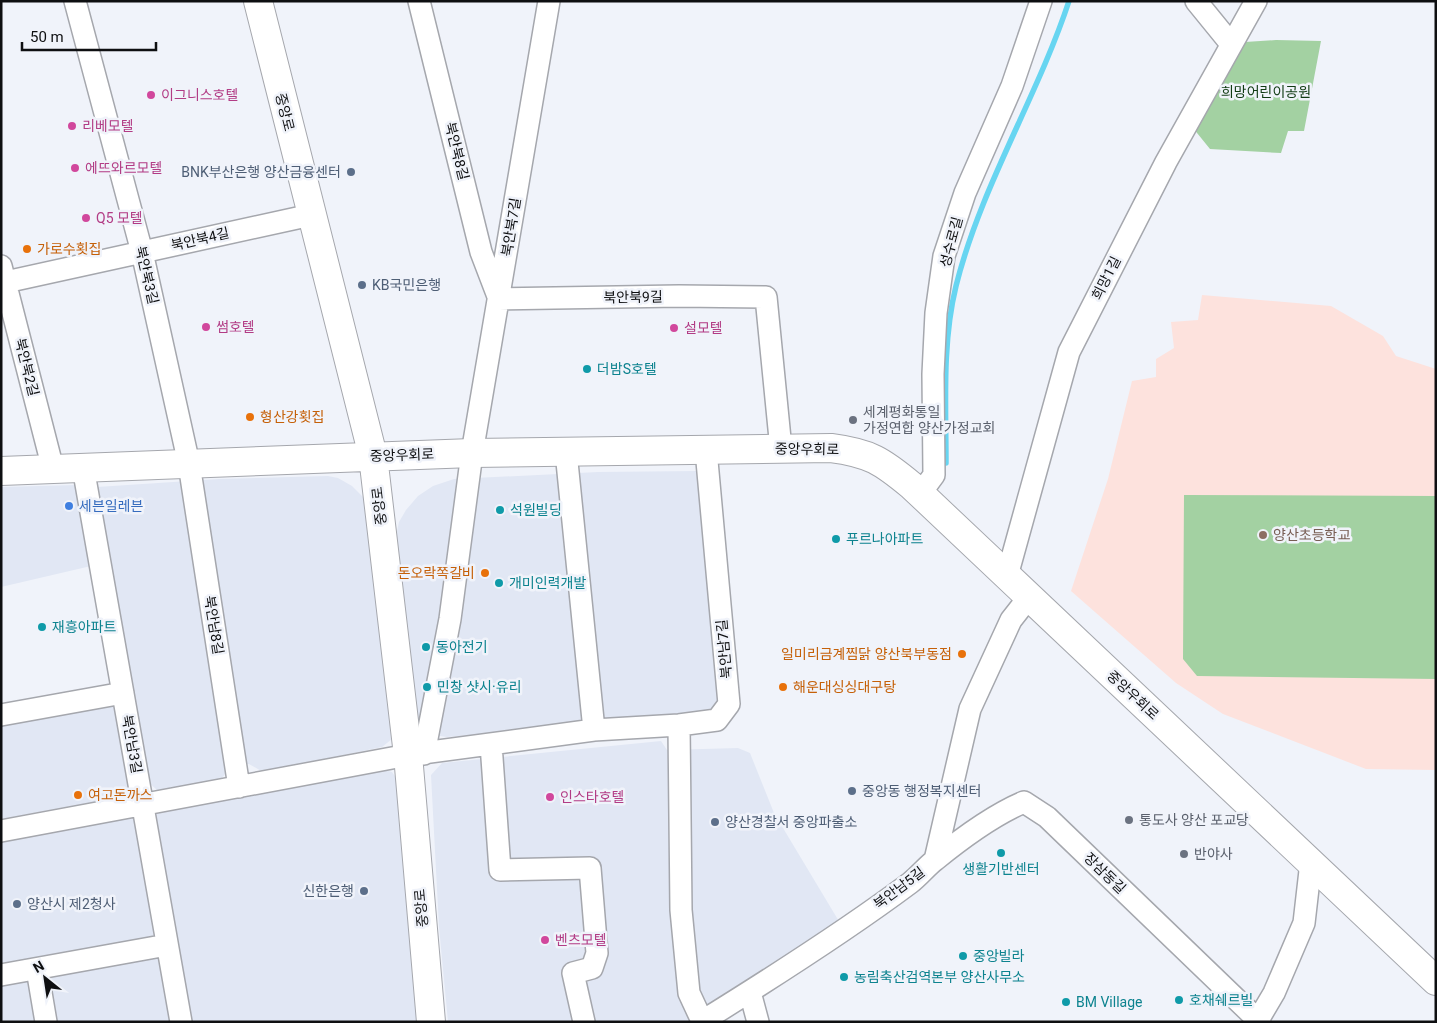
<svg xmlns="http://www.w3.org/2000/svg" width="1437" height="1023" viewBox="0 0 1437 1023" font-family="Roboto,'Noto Sans KR',sans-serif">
<rect width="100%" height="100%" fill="#f0f3fa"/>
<path fill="#e1e7f4" d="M697,471L721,702L715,716L447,737L434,735L419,726L416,716L396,536L399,522L406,510L418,496L433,486L454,479L598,472Z
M328,476L338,478L352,486L363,497L368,507L392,739L382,747L263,772L249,764L233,765L221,779L157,790L145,779L97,487L219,479Z
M77,485L91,566L1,587V487Z
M115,684L132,787L127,796L1,819V706Z
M661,741L667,750L738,748L750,753L774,813L840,923L701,1022H448L439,927L431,775L442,763Z
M381,769L392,772L399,782L421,1022H1V836L124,813L135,820L159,807Z"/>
<path fill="#fde2dd" d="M1202,295L1331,306L1383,336L1396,356L1436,369V770L1366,769L1223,714L1176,683L1071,591L1108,479L1132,381L1156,377V359L1174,348L1171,322L1198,320Z"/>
<path fill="#a3d1a2" d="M1276,40L1321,41L1304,131H1288L1281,153L1210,149L1193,128L1245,42Z
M1184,495L1436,496V679L1197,676L1183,659Z"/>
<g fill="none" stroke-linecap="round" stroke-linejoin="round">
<path stroke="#67d5f1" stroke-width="5.5" d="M946,463C946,404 942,343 956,286C981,186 1037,98 1069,1"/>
<defs>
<path id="minor" d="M75,1L142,252L189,464L239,787
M419,1L481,252L499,299L679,296L766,297L781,449
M1196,1L1231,44
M1,266L53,469
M1,283L311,215
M566,452L594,730
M83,467L181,1022
M920,494L934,475L933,374L936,313L944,256L965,193L1012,86L1041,1
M1007,576L1069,352L1166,162L1256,1
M1,715L123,693
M679,725L681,910L689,993L702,1021
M491,744L500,870L590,868L597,953L592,968L573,973L584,1022
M424,754L450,619L472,453L549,1
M1,831L408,755L594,730L679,725L717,720L729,704L706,450
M935,860L970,709L1011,620L1029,597
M37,969L46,1022
M1,975L167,945
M750,992L758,1022
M1258,1020L1274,993L1304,923L1311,862
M701,1022C772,978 843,933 910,883C919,876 926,867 935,860C962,838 993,815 1024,802L1047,817L1260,1022"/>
<path id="major" d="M258,1L373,456L408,755L431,1022
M1,471L472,453L831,448C870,453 882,461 912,486L1436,981"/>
</defs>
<use href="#minor" stroke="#a5a7ad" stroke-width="24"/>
<use href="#major" stroke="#a5a7ad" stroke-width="30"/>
<use href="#minor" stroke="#fff" stroke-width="21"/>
<use href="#major" stroke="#fff" stroke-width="28"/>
</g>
<g fill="#d1479c" stroke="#f0f3fa" stroke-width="2">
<circle cx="151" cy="95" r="5"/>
<circle cx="72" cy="126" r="5"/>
<circle cx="75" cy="168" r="5"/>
<circle cx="86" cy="218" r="5"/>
<circle cx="206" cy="327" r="5"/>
<circle cx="674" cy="328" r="5"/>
<circle cx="550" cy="797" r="5"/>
<circle cx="545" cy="940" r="5"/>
</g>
<g fill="#5c6f8a" stroke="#f0f3fa" stroke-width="2">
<circle cx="351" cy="172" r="5"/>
<circle cx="362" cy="285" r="5"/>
<circle cx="852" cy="791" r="5"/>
<circle cx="715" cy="822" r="5"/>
<circle cx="364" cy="891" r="5"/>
<circle cx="17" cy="904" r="5"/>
</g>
<g fill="#e8710a" stroke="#f0f3fa" stroke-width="2">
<circle cx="27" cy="249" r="5"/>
<circle cx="250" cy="417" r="5"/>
<circle cx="485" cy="573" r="5"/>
<circle cx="962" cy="654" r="5"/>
<circle cx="783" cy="687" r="5"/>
<circle cx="78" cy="795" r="5"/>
</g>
<g fill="#0f9aa8" stroke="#f0f3fa" stroke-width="2">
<circle cx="587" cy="369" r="5"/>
<circle cx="500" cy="510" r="5"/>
<circle cx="836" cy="539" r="5"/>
<circle cx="499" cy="583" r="5"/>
<circle cx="42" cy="627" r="5"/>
<circle cx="426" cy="647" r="5"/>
<circle cx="427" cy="687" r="5"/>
<circle cx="1001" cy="853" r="5"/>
<circle cx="963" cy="956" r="5"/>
<circle cx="844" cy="977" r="5"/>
<circle cx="1179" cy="1000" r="5"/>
<circle cx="1066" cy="1002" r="5"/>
</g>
<g fill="#6b7280" stroke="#f0f3fa" stroke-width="2">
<circle cx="853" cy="420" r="5"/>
<circle cx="1129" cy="820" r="5"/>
<circle cx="1184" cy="854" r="5"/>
</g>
<circle fill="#3f7fe0" stroke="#f0f3fa" stroke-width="2" cx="69" cy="506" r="5"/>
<circle fill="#8d6e63" stroke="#f0f3fa" stroke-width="2" cx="1263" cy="535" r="5"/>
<g text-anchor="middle" stroke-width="5" stroke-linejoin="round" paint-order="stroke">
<g font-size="14" fill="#103b13" stroke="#f0f3fa">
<text x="1266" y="97">희망어린이공원</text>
</g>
<g font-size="14" fill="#b23c85" stroke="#f0f3fa" text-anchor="start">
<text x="161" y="100">이그니스호텔</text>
<text x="82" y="131">리베모텔</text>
<text x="85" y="173">에뜨와르모텔</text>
<text x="96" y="223">Q5 모텔</text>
<text x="216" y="332">썸호텔</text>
<text x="684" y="333">설모텔</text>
<text x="560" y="802">인스타호텔</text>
<text x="555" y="945">벤츠모텔</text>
</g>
<g font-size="14" fill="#0e0f11" stroke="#f0f3fa">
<text transform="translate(285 112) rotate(76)" y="5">중앙로</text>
<text transform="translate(457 151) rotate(76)" y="5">북안북8길</text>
<text transform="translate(511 227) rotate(-81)" y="5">북안북7길</text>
<text transform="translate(200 239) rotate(-13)" y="5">북안북4길</text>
<text transform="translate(951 242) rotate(-75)" y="5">성수로길</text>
<text transform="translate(147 275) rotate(77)" y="5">북안북3길</text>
<text transform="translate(1106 278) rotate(-63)" y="5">희망1길</text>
<text transform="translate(633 297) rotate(-1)" y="5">북안북9길</text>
<text transform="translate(27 367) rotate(76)" y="5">북안북2길</text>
<text transform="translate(807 449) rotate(1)" y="5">중앙우회로</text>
<text transform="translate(402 455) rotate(-2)" y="5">중앙우회로</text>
<text transform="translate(379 506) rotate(-97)" y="5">중앙로</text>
<text transform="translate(214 625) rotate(81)" y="5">북안남8길</text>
<text transform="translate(724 649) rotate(-95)" y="5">북안남7길</text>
<text transform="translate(1133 695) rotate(43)" y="5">중앙우회로</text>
<text transform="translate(132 744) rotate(80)" y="5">북안남3길</text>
<text transform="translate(1105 873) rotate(44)" y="5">장삼동길</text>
<text transform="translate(899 888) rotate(-37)" y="5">북안남5길</text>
<text transform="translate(421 908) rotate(-95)" y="5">중앙로</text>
</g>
<g font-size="14" fill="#4e5e75" stroke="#f0f3fa" text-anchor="start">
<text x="341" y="177" text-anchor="end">BNK부산은행 양산금융센터</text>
<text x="372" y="290">KB국민은행</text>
<text x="862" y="796">중앙동 행정복지센터</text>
<text x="725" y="827">양산경찰서 중앙파출소</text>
<text x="354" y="896" text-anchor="end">신한은행</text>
<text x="27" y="909">양산시 제2청사</text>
</g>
<g font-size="14" fill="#c56008" stroke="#f0f3fa" text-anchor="start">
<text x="37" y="254">가로수횟집</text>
<text x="260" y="422">형산강횟집</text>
<text x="475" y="578" text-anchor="end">돈오락쪽갈비</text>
<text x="952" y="659" text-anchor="end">일미리금계찜닭 양산북부동점</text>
<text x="793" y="692">해운대싱싱대구탕</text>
<text x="88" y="800">여고돈까스</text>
</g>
<g font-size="14" fill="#0d838f" stroke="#f0f3fa" text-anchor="start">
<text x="597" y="374">더밤S호텔</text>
<text x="510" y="515">석원빌딩</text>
<text x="846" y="544">푸르나아파트</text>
<text x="509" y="588">개미인력개발</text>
<text x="52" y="632">재흥아파트</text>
<text x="436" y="652">동아전기</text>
<text x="437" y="692">민창 샷시·유리</text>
<text x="1001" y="874" text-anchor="middle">생활기반센터</text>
<text x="973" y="961">중앙빌라</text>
<text x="854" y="982">농림축산검역본부 양산사무소</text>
<text x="1189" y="1005">호채쉐르빌</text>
<text x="1076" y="1007">BM Village</text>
</g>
<g font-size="14" fill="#5b616d" stroke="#f0f3fa" text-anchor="start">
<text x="863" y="417">세계평화통일<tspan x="863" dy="16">가정연합 양산가정교회</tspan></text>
<text x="1139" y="825">통도사 양산 포교당</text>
<text x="1194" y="859">반야사</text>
</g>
<g font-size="14" fill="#366cbe" stroke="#f0f3fa" text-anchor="start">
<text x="79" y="511">세븐일레븐</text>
</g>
<g font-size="14" fill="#785e54" stroke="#f0f3fa" text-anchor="start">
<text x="1273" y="540">양산초등학교</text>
</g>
</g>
<rect width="1437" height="1023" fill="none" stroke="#0e0f11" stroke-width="5"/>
<g transform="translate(45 978) rotate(330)" stroke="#f0f3fa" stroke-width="4" paint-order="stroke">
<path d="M0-4L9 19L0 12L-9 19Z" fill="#0e0f11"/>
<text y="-8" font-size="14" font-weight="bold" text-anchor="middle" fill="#0e0f11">N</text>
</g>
<path d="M22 42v8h134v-8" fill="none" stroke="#0e0f11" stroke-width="2.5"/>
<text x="30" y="42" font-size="15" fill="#0e0f11" stroke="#f0f3fa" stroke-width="4" paint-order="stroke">50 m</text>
</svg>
